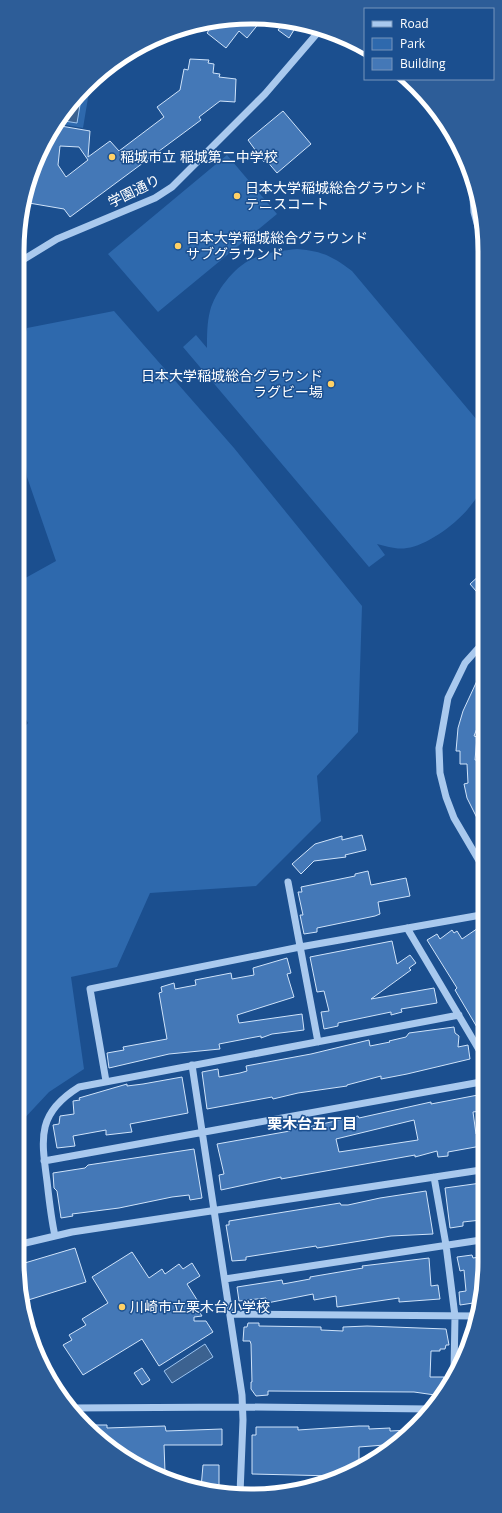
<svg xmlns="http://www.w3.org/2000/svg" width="502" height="1513" viewBox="0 0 502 1513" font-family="'Open Sans','Noto Sans JP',sans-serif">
<rect width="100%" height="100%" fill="#1b4f8f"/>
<path fill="#2e69ad" d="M86,91L89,92L83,128L56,123Z
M227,155L277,214L158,312L108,254Z
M297,249C322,251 332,256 352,271L477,420L482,439V485C476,510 432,545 407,548C396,550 387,546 377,544L385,555L369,567L183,347L196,335L207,348C207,335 207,323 210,311C215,292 234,267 252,259C266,252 281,251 297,249Z
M114,311L234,448L362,606L358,732L317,776L321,821L256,886L150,893L117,967L71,977L84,1069L49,1092L20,1123V1219L17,1220L19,733L28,723L19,707L20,581L56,561L27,477L21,417V350L27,328Z"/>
<path fill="#3c6290" stroke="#9cc4f0" d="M79,99H81L77,123L58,120Z
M205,1344L213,1357L172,1383L164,1371Z"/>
<path fill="#4478b7" stroke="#cfe3fa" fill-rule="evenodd" d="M215,21H227L260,22L247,38L239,31L226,48L207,33Z
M284,22H292L297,25L289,38L278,30Z
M190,59L209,60L208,63L214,64L213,73L220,74L219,77L236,79L235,102L220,101L199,117L201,120L70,217L64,209L23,202L55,125L90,131L88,157L110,141L119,151L164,117L157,107L180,90L184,69L188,70ZM60,146L79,147L88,160L66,177L58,165Z
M283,111L311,144L277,173L266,160L264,162L248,140Z
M482,573V598L470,584Z
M482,670V708L478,717L481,718L474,736L477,737L475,760H478V781L482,780V828L467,798L464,784L468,783L467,764H460V751H456L458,728L463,711Z
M362,835L366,850L345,855L346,857L314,861L301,874L292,864L315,844L342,836V840Z
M368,871L371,885L406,878L410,896L378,902L380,914L375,916L317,928V932L304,934L300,915H303L298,892H302L301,887L355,876V874Z
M481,926V1034L455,990L457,988L427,940L437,934L440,939L452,930L454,933L457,931L462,939Z
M392,941L397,964L410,955L416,963L409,968L411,970L371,999L434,988L437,1003L401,1009L402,1012L391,1015V1012L338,1023V1026L324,1029L321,1012L329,1011L324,991L317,992L310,957Z
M287,958L291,973L287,974L294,997L237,1015L239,1023L302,1014L304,1030L272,1034L261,1038V1036L250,1038L219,1044L220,1049L169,1054L109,1068L107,1053L124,1050L123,1047L167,1039L159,993L162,992L161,987L174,983L175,989L196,985L195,980L231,973L232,979L254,975L253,968Z
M454,1027L455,1033L459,1036L458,1047L468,1045L470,1059L407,1074L381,1079V1076L347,1085V1086L298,1093L273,1099L272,1097L207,1109L202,1072L218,1069L219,1077L240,1073L247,1071L246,1066L311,1054L369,1040L370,1046L390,1042L389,1041L406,1037L409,1033Z
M182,1077L188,1113L130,1124L132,1132L106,1135V1130L73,1136L75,1146L57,1148L53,1125L59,1124L60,1116L74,1114L73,1101L80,1100L79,1098L127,1084V1086L143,1084Z
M478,1095L480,1111L473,1112L476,1134L481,1133V1146L448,1152V1156L438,1157L437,1151L415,1157V1155L281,1179V1177L221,1190L219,1175L224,1174L217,1144L290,1131L289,1127L302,1124L304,1128L358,1116L359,1118L431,1102V1104ZM414,1120L418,1140L339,1152L336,1139Z
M194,1149L202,1198L190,1200L189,1195L172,1197L119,1208L72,1214L73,1216L61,1218L57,1191L54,1188L53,1173L85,1168L88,1165Z
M481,1183V1220L463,1222V1226L450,1228L445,1188Z
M426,1191L433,1234L391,1236L317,1248L316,1246L246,1257V1260L232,1261L226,1225H229V1221L340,1203L341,1205H348L380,1198Z
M75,1248L86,1282L25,1301L18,1265Z
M132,1252L149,1278L162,1269L165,1274L179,1264L183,1269L192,1263L200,1276L187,1284L199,1303L195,1305L202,1316L194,1317V1321H206L213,1332L159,1366L142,1339L83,1375L63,1345L72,1340L69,1335L86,1325L82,1319L108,1303L92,1277Z
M472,1255L473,1258L479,1257L480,1268L477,1269L480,1302L460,1305L459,1292L466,1291L464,1270L460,1271L457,1257Z
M429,1258L431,1286L438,1285L440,1299L399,1302V1298L337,1307L336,1296L314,1300L313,1294L267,1303L266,1298L239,1301L237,1287L282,1280L283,1284L310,1279V1277L363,1268L362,1266Z
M248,1323H259V1326L321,1327V1330L343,1331V1327L367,1326L446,1329L449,1345H446L445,1349H440V1351H431L430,1377H444V1382H446V1392L442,1396L414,1392L268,1391V1395L256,1396L251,1389V1382H252L251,1344L250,1341H243L244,1327H247Z
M142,1368L150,1380L142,1385L134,1373Z
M87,1425H107V1428L165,1426L166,1431L222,1429V1445H164L165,1472H149Z
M359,1426H369V1429L390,1428V1431L410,1430L397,1444L359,1447V1465L335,1476L252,1474V1435H256V1427H298V1430Z
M203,1465H219V1493L201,1488Z"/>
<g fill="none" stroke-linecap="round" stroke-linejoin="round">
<path stroke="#a9c9ee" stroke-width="7" d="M472,185L474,212L483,245
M21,261L57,239L155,198L172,187L265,94L320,30
M481,864L454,818L446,797L440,773L439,748L448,698L465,663L482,644
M288,882L318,1042
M407,928L481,1053
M192,1065L242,1395L243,1420L240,1493
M106,1081L90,989L300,947L481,915
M44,1161L481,1082
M434,1177L446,1245L455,1316L454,1371
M55,1236C51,1218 49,1199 47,1181C41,1137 37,1113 79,1087L459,1015
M17,1245L72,1232L481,1170
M225,1279L481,1240
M230,1314L477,1316
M70,1408L243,1407L430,1409"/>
</g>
<g fill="#ffd166" stroke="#1b4f8f" stroke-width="1.5">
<circle cx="112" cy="157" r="4"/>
<circle cx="237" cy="196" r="4"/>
<circle cx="178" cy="246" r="4"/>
<circle cx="331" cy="384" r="4"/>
<circle cx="122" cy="1307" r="4"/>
</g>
<g text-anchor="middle" stroke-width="3" stroke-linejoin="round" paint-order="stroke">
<g font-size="14" fill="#fff" stroke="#1b4f8f" text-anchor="start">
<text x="120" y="162">稲城市立 稲城第二中学校</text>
<text x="245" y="193">日本大学稲城総合グラウンド<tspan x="245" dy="16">テニスコート</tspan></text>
<text x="186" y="243">日本大学稲城総合グラウンド<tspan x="186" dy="16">サブグラウンド</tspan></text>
<text x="323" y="381" text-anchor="end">日本大学稲城総合グラウンド<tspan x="323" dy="16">ラグビー場</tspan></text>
<text x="130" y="1312">川崎市立栗木台小学校</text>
</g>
<g font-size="14" fill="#fff" stroke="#1b4f8f">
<text transform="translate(134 191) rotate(-26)" y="5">学園通り</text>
</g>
<g font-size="15" font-weight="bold" fill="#fff" stroke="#1b4f8f">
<text x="312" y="1129">栗木台五丁目</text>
</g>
</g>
<path d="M0 0H502V1513H0ZM251 24H251A227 227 0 0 1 478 251V1262A227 227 0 0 1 251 1489H251A227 227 0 0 1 24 1262V251A227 227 0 0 1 251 24Z" fill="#2d5d98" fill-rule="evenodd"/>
<path fill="none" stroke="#fff" stroke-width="5" d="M251 24H251A227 227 0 0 1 478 251V1262A227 227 0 0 1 251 1489H251A227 227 0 0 1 24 1262V251A227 227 0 0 1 251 24Z"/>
<rect x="364" y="8" width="130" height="72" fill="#1b4f8f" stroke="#7695bc"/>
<rect x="372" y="21" width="20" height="6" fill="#a9c9ee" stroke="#7695bc"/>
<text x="400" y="28" font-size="12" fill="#ffffff">Road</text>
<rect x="372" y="38" width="20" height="12" fill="#2e69ad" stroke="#7695bc"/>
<text x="400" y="48" font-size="12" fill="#ffffff">Park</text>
<rect x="372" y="58" width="20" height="12" fill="#4478b7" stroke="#7695bc"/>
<text x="400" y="68" font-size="12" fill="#ffffff">Building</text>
</svg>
